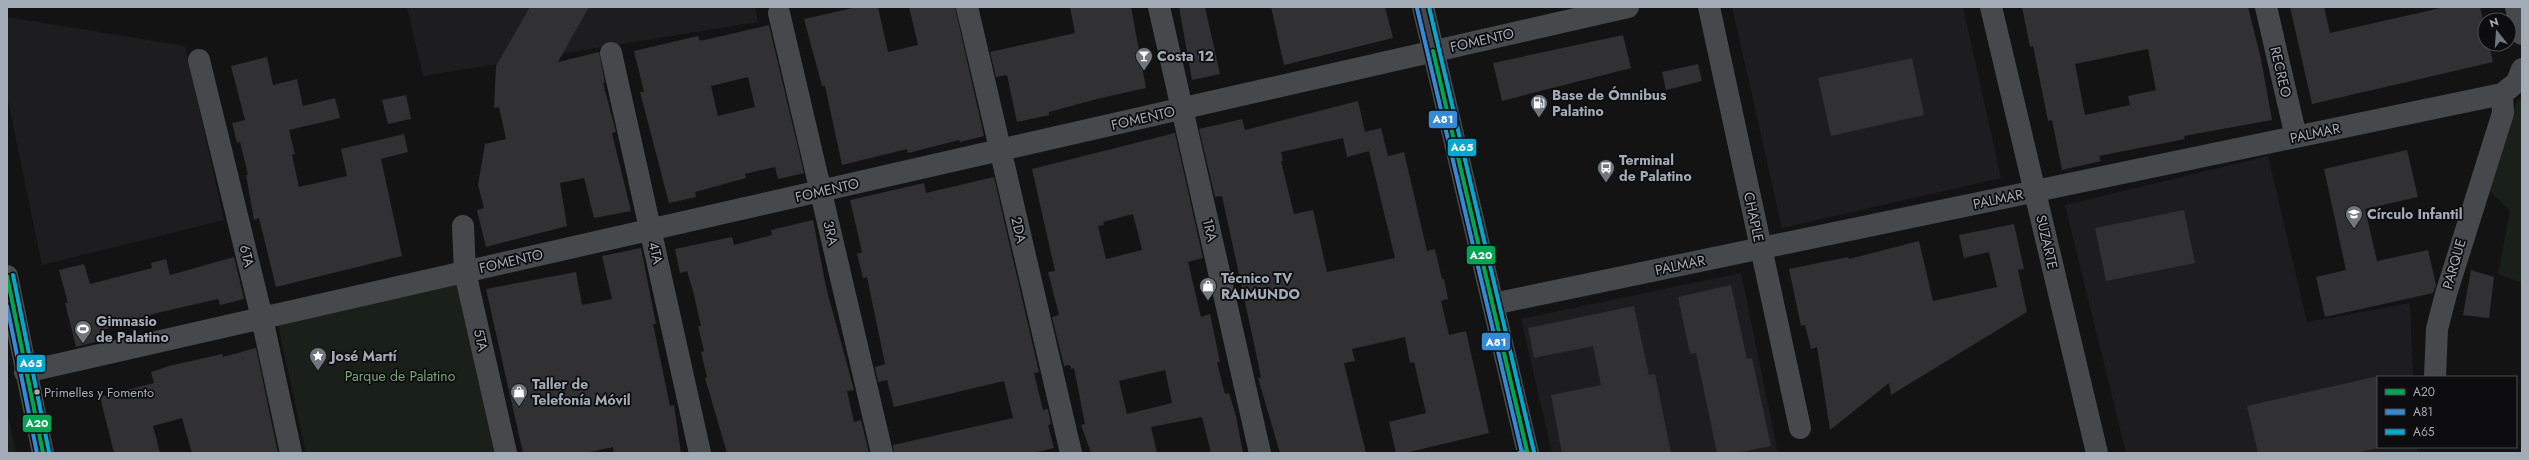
<svg xmlns="http://www.w3.org/2000/svg" width="2529" height="460" viewBox="0 0 2529 460" font-family="Jost,sans-serif">
<rect width="100%" height="100%" fill="#131313"/>
<path fill="#1d1d1f" d="M407,7H755L758,22L423,76Z
M1732,7H1963L2001,178L1782,228Z
M7,17L185,46L224,220L42,265L7,96Z
M2268,156L2307,322L2410,303L2413,377H2378V447H2417V453H2126L2065,205Z
M1741,273L1778,453H1552L1521,319Z"/>
<path fill="#192019" d="M2522,97V283L2498,274L2510,211L2490,191L2517,100Z
M460,284L497,453H306L278,325Z
M7,411L16,453H7Z"/>
<path fill="#313133" fill-rule="evenodd" d="M530,7H589L558,62L599,52L605,83H603L616,132L612,133L631,211L594,218L584,178L560,183L567,226L486,247L477,210L484,208L478,185L485,144L506,139L499,107L494,108L496,66Z
M857,7H878L888,52L918,45L909,7H955L984,136L960,142L959,140L908,153L907,149L842,165L825,86H822L804,19Z
M1070,7H1131L1146,88L1097,99L1049,112V115L1017,122L1007,75L996,77L990,52L1075,33Z
M1179,7H1205L1220,74L1192,80Z
M1271,7H1385L1393,38L1284,65Z
M2022,7H2248L2261,59L2272,120L2184,136L2185,139L2099,156L2101,161L2062,170L2052,120L2048,121L2033,46L2030,47ZM2148,49L2156,90L2128,96L2130,105L2085,115L2075,64Z
M2290,7H2324L2330,33L2445,7H2480L2485,28V44H2489L2493,62L2312,104Z
M769,25L804,173L778,179L775,167L745,174L746,178L695,192L696,197L669,203L640,92H644L634,51L698,36L700,41ZM748,77L755,107L718,116L711,86Z
M1623,35L1631,68L1502,101L1493,63Z
M267,57L273,85L297,79L303,106L335,98L340,118L289,130L295,154L292,155L299,187L347,176L341,149L404,134L408,152L381,159L402,256L276,287L259,218L254,220L246,175H248L240,142L237,143L232,123L245,120L231,66Z
M1912,58L1924,115L1831,136L1818,78Z
M1698,64L1702,81L1666,90L1662,72Z
M406,95L411,119L388,124L382,100Z
M1358,101L1365,132L1381,128L1388,156L1404,152L1427,251L1435,249L1442,279H1444L1448,299L1441,301L1449,335L1466,331L1489,433L1405,453H1396L1389,422L1426,413L1414,362L1410,363L1405,337L1352,349L1355,361L1344,363L1366,453H1280L1258,378H1261L1256,353L1222,196L1215,197L1199,129L1242,119L1245,130ZM1343,138L1347,157L1369,151L1395,258L1327,272L1313,210L1294,214L1281,161H1283L1281,152Z
M1175,133L1203,258L1188,262L1201,317L1210,314L1220,362H1217L1225,394L1229,393L1236,416L1243,453H1211L1202,417L1151,427L1157,453H1091L1081,425L1085,424L1074,368L1071,369L1070,365L1064,366L1052,317L1059,315L1048,272L1055,271L1032,169ZM1133,214L1142,250L1106,259L1098,226L1104,225L1103,222ZM1165,370L1172,403L1127,414L1119,381Z
M2407,150L2418,197L2365,209L2377,261L2428,250L2436,285L2433,293L2325,317L2316,277L2346,270L2324,169Z
M994,177L1039,372L1034,373L1043,410L1048,409L1051,424L1048,425L1054,448L1033,453H894L893,445L1013,418L1004,381L894,407L887,380L878,382L875,367L885,364L867,277L863,278L857,254L862,252L850,200L924,183L926,193Z
M2184,210L2195,263L2106,281L2095,228Z
M813,220L826,287L854,390L847,391L854,422L861,420L869,453H727L705,378L707,377L701,352L704,351L698,326H701L693,291L687,271L680,273L675,249L732,237L734,245L772,235L771,230Z
M2014,224L2024,269L2018,270L2027,312L1891,395L1889,383L1830,430L1817,347L1811,349L1805,325L1801,326L1789,269L1848,257L1849,259L1919,241L1933,301L1997,287L1989,252L1964,258L1959,235Z
M641,248L656,324H653L670,406L674,405L681,453H614L613,447L586,453H523L486,289L576,272L582,305L612,299L602,256Z
M234,257L244,299L220,305L218,299L157,313L104,330L106,339L76,347L65,303H68L59,270L84,264L90,284L152,268L151,263L166,259L170,275Z
M2471,270L2494,277L2489,318L2463,315Z
M1731,285L1747,359L1752,358L1771,446L1737,453H1717L1696,353L1690,354L1678,297Z
M1634,306L1649,375L1655,374L1671,453H1562L1551,395L1601,385L1593,346L1534,358L1528,328Z
M256,348L278,453H192L182,418L153,426L160,453H114L100,397L154,383L151,372L169,366L222,354L223,357Z
M2378,376V448L2355,453H2258L2247,406Z"/>
<g fill="none" stroke-linecap="round" stroke-linejoin="round">
<path stroke="#46494c" stroke-width="22" d="M967,7L1071,453
M1159,7L1260,453
M1423,7L1528,453
M1709,7L1800,428
M1991,7L2097,453
M2266,7L2296,137
M2516,7L2522,34
M779,13L882,453
M611,53L700,453
M199,60L262,318L291,453
M463,226L465,272L506,453
M1493,304L2502,94L2517,82L2522,69
M25,372L1628,7
M2435,377L2437,329L2446,294L2503,113L2502,94"/>
<path stroke="#494b4d" stroke-width="22" d="M7,276L43,453"/>
<defs>
<path id="bus-1" d="M1433,51L1527,451L1519,453
M7,276L43,453"/>
<path id="bus-2" d="M1417,8L1522,453
M7,306L37,453"/>
<path id="bus-3" d="M1429,7L1534,452
M13,275L49,452"/>
</defs>
<use href="#bus-1" stroke="#0d0d0f" stroke-width="7"/>
<use href="#bus-2" stroke="#0d0d0f" stroke-width="7"/>
<use href="#bus-3" stroke="#0d0d0f" stroke-width="7"/>
<use href="#bus-1" stroke="#00a651" stroke-width="4"/>
<use href="#bus-2" stroke="#338bd7" stroke-width="4"/>
<use href="#bus-3" stroke="#00a9ce" stroke-width="4"/>
</g>
<defs>
<symbol id="bar-pin" viewBox="-11 -11 22 30"><path d="M0 17L-7.5 6A9.5 9.5 0 1 1 7.5 6Z" fill="#70767d" stroke="#0d0d0f"/><path d="M-6-5H6L.8 .8V4.5H3.5V6h-7V4.5H-.8V.8Z" fill="#fff"/></symbol>
<symbol id="fuel-pin" viewBox="-11 -11 22 30"><path d="M0 17L-7.5 6A9.5 9.5 0 1 1 7.5 6Z" fill="#70767d" stroke="#0d0d0f"/><path d="M-5.5-6h7V0h2V4h1.3V-2.5L3-4.5l.8-.8L6-3V5H2.5V1h-1V6h-7ZM-4.2-4.7v3.2H.2V-4.7Z" fill="#fff"/></symbol>
<symbol id="bus-pin" viewBox="-11 -11 22 30"><path d="M0 17L-7.5 6A9.5 9.5 0 1 1 7.5 6Z" fill="#70767d" stroke="#0d0d0f"/><path d="M-5-6H5V4H4V6H2V4H-2V6H-4V4H-5ZM-3.5-4V0h7V-4ZM-3.5 1.2v1.5H-2V1.2ZM2 1.2v1.5H3.5V1.2Z" fill="#fff"/></symbol>
<symbol id="school-pin" viewBox="-11 -11 22 30"><path d="M0 17L-7.5 6A9.5 9.5 0 1 1 7.5 6Z" fill="#70767d" stroke="#0d0d0f"/><path d="M0-5L7-2L0 1L-7-2ZM-4 1L0 2.5L4 1V4Q0 6-4 4Z" fill="#fff"/></symbol>
<symbol id="shop-pin" viewBox="-11 -11 22 30"><path d="M0 17L-7.5 6A9.5 9.5 0 1 1 7.5 6Z" fill="#70767d" stroke="#0d0d0f"/><path d="M-5-2.5h2.3a2.7 3.5 0 0 1 5.4 0H5L5.5 6h-11ZM-1.5-2.5h3a1.5 2.3 0 0 0-3 0Z" fill="#fff"/></symbol>
<symbol id="stadium-pin" viewBox="-11 -11 22 30"><path d="M0 17L-7.5 6A9.5 9.5 0 1 1 7.5 6Z" fill="#70767d" stroke="#0d0d0f"/><path d="M0-5a6.5 5 0 1 0 0 10a6.5 5 0 1 0 0-10ZM-3.5-1.8h7v3.6h-7Z" fill="#fff"/></symbol>
<symbol id="sight-pin" viewBox="-11 -11 22 30"><path d="M0 17L-7.5 6A9.5 9.5 0 1 1 7.5 6Z" fill="#70767d" stroke="#0d0d0f"/><path d="M0-6L1.8-2.2L6-1.7L2.9 1.2L3.7 5.4L0 3.3L-3.7 5.4L-2.9 1.2L-6-1.7L-1.8-2.2Z" fill="#fff"/></symbol>
</defs>
<g fill-rule="evenodd">
<use href="#bar-pin" x="1134" y="46" width="20" height="27"/>
<use href="#fuel-pin" x="1529" y="93" width="20" height="27"/>
<use href="#bus-pin" x="1596" y="158" width="20" height="27"/>
<use href="#school-pin" x="2344" y="204" width="20" height="27"/>
<use href="#shop-pin" x="1198" y="276" width="20" height="27"/>
<use href="#stadium-pin" x="73" y="319" width="20" height="27"/>
<use href="#sight-pin" x="308" y="346" width="20" height="27"/>
<use href="#shop-pin" x="509" y="382" width="20" height="27"/>
</g>
<circle fill="#a2abb6" stroke="#0d0d0f" stroke-width="1.5" cx="37" cy="392" r="3.5"/>
<g text-anchor="middle" stroke-width="3.5" stroke-linejoin="round" paint-order="stroke">
<g font-size="13" fill="#a2abb6" stroke="#0d0d0f" text-anchor="start">
<text x="44" y="397">Primelles y Fomento</text>
</g>
<g font-size="14" fill="#a2abb6" stroke="#0d0d0f">
<text transform="translate(1482 40) rotate(-13)" y="5">FOMENTO</text>
<text transform="translate(2281 72) rotate(77)" y="5">RECREO</text>
<text transform="translate(1143 118) rotate(-13)" y="5">FOMENTO</text>
<text transform="translate(2315 133) rotate(-12)" y="5">PALMAR</text>
<text transform="translate(827 190) rotate(-13)" y="5">FOMENTO</text>
<text transform="translate(1998 199) rotate(-12)" y="5">PALMAR</text>
<text transform="translate(1754 217) rotate(78)" y="5">CHAPLE</text>
<text transform="translate(1019 230) rotate(77)" y="5">2DA</text>
<text transform="translate(1210 230) rotate(77)" y="5">1RA</text>
<text transform="translate(831 233) rotate(77)" y="5">3RA</text>
<text transform="translate(2047 242) rotate(77)" y="5">SUZARTE</text>
<text transform="translate(656 253) rotate(77)" y="5">4TA</text>
<text transform="translate(247 256) rotate(76)" y="5">6TA</text>
<text transform="translate(511 261) rotate(-13)" y="5">FOMENTO</text>
<text transform="translate(2454 264) rotate(-74)" y="5">PARQUE</text>
<text transform="translate(1680 265) rotate(-12)" y="5">PALMAR</text>
<text transform="translate(481 340) rotate(77)" y="5">5TA</text>
</g>
<g font-size="14" font-weight="bold" fill="#a2abb6" stroke="#0d0d0f" text-anchor="start">
<text x="1157" y="61">Costa 12</text>
<text x="1552" y="100">Base de Ómnibus<tspan x="1552" dy="16">Palatino</tspan></text>
<text x="1619" y="165">Terminal<tspan x="1619" dy="16">de Palatino</tspan></text>
<text x="2367" y="219">Círculo Infantil</text>
<text x="1221" y="283">Técnico TV<tspan x="1221" dy="16">RAIMUNDO</tspan></text>
<text x="96" y="326">Gimnasio<tspan x="96" dy="16">de Palatino</tspan></text>
<text x="331" y="361">José Martí</text>
<text x="532" y="389">Taller de<tspan x="532" dy="16">Telefonía Móvil</tspan></text>
</g>
<g font-size="14" fill="#7ba377" stroke="#0d0d0f">
<text x="400" y="381">Parque de Palatino</text>
</g>
</g>
<g stroke="#0d0d0f" stroke-width="1.5">
<rect x="1428" y="110" width="30" height="19" rx="4" fill="#338bd7"/>
<rect x="1447" y="138" width="30" height="19" rx="4" fill="#00a9ce"/>
<rect x="1466" y="245" width="30" height="20" rx="4" fill="#00a651"/>
<rect x="1481" y="332" width="30" height="19" rx="4" fill="#338bd7"/>
<rect x="16" y="354" width="30" height="19" rx="4" fill="#00a9ce"/>
<rect x="22" y="414" width="30" height="19" rx="4" fill="#00a651"/>
</g>
<g font-size="11" text-anchor="middle" font-weight="bold" fill="#fff">
<text x="1443" y="123">A81</text>
<text x="1462" y="151">A65</text>
<text x="1481" y="259">A20</text>
<text x="1496" y="346">A81</text>
<text x="31" y="367">A65</text>
<text x="37" y="427">A20</text>
</g>
<rect width="2529" height="460" fill="none" stroke="#a2abb6" stroke-width="16"/>
<rect x="2377" y="376" width="140" height="72" fill="#0d0d0f" stroke="#494c52"/>
<rect x="2385" y="389" width="20" height="6" fill="#00a651" stroke="#494c52"/>
<text x="2413" y="396" font-size="12" fill="#a2abb6">A20</text>
<rect x="2385" y="409" width="20" height="6" fill="#338bd7" stroke="#494c52"/>
<text x="2413" y="416" font-size="12" fill="#a2abb6">A81</text>
<rect x="2385" y="429" width="20" height="6" fill="#00a9ce" stroke="#494c52"/>
<text x="2413" y="436" font-size="12" fill="#a2abb6">A65</text>
<g transform="translate(2497 32) rotate(343)"><circle r="19" fill="#0d0d0f" stroke="#494c52"/>
<path d="M0-3L7 15L0 10L-7 15Z" fill="#70767d"/>
<text y="-6" font-size="11" font-weight="bold" text-anchor="middle" fill="#a2abb6">N</text>
</g>
</svg>
